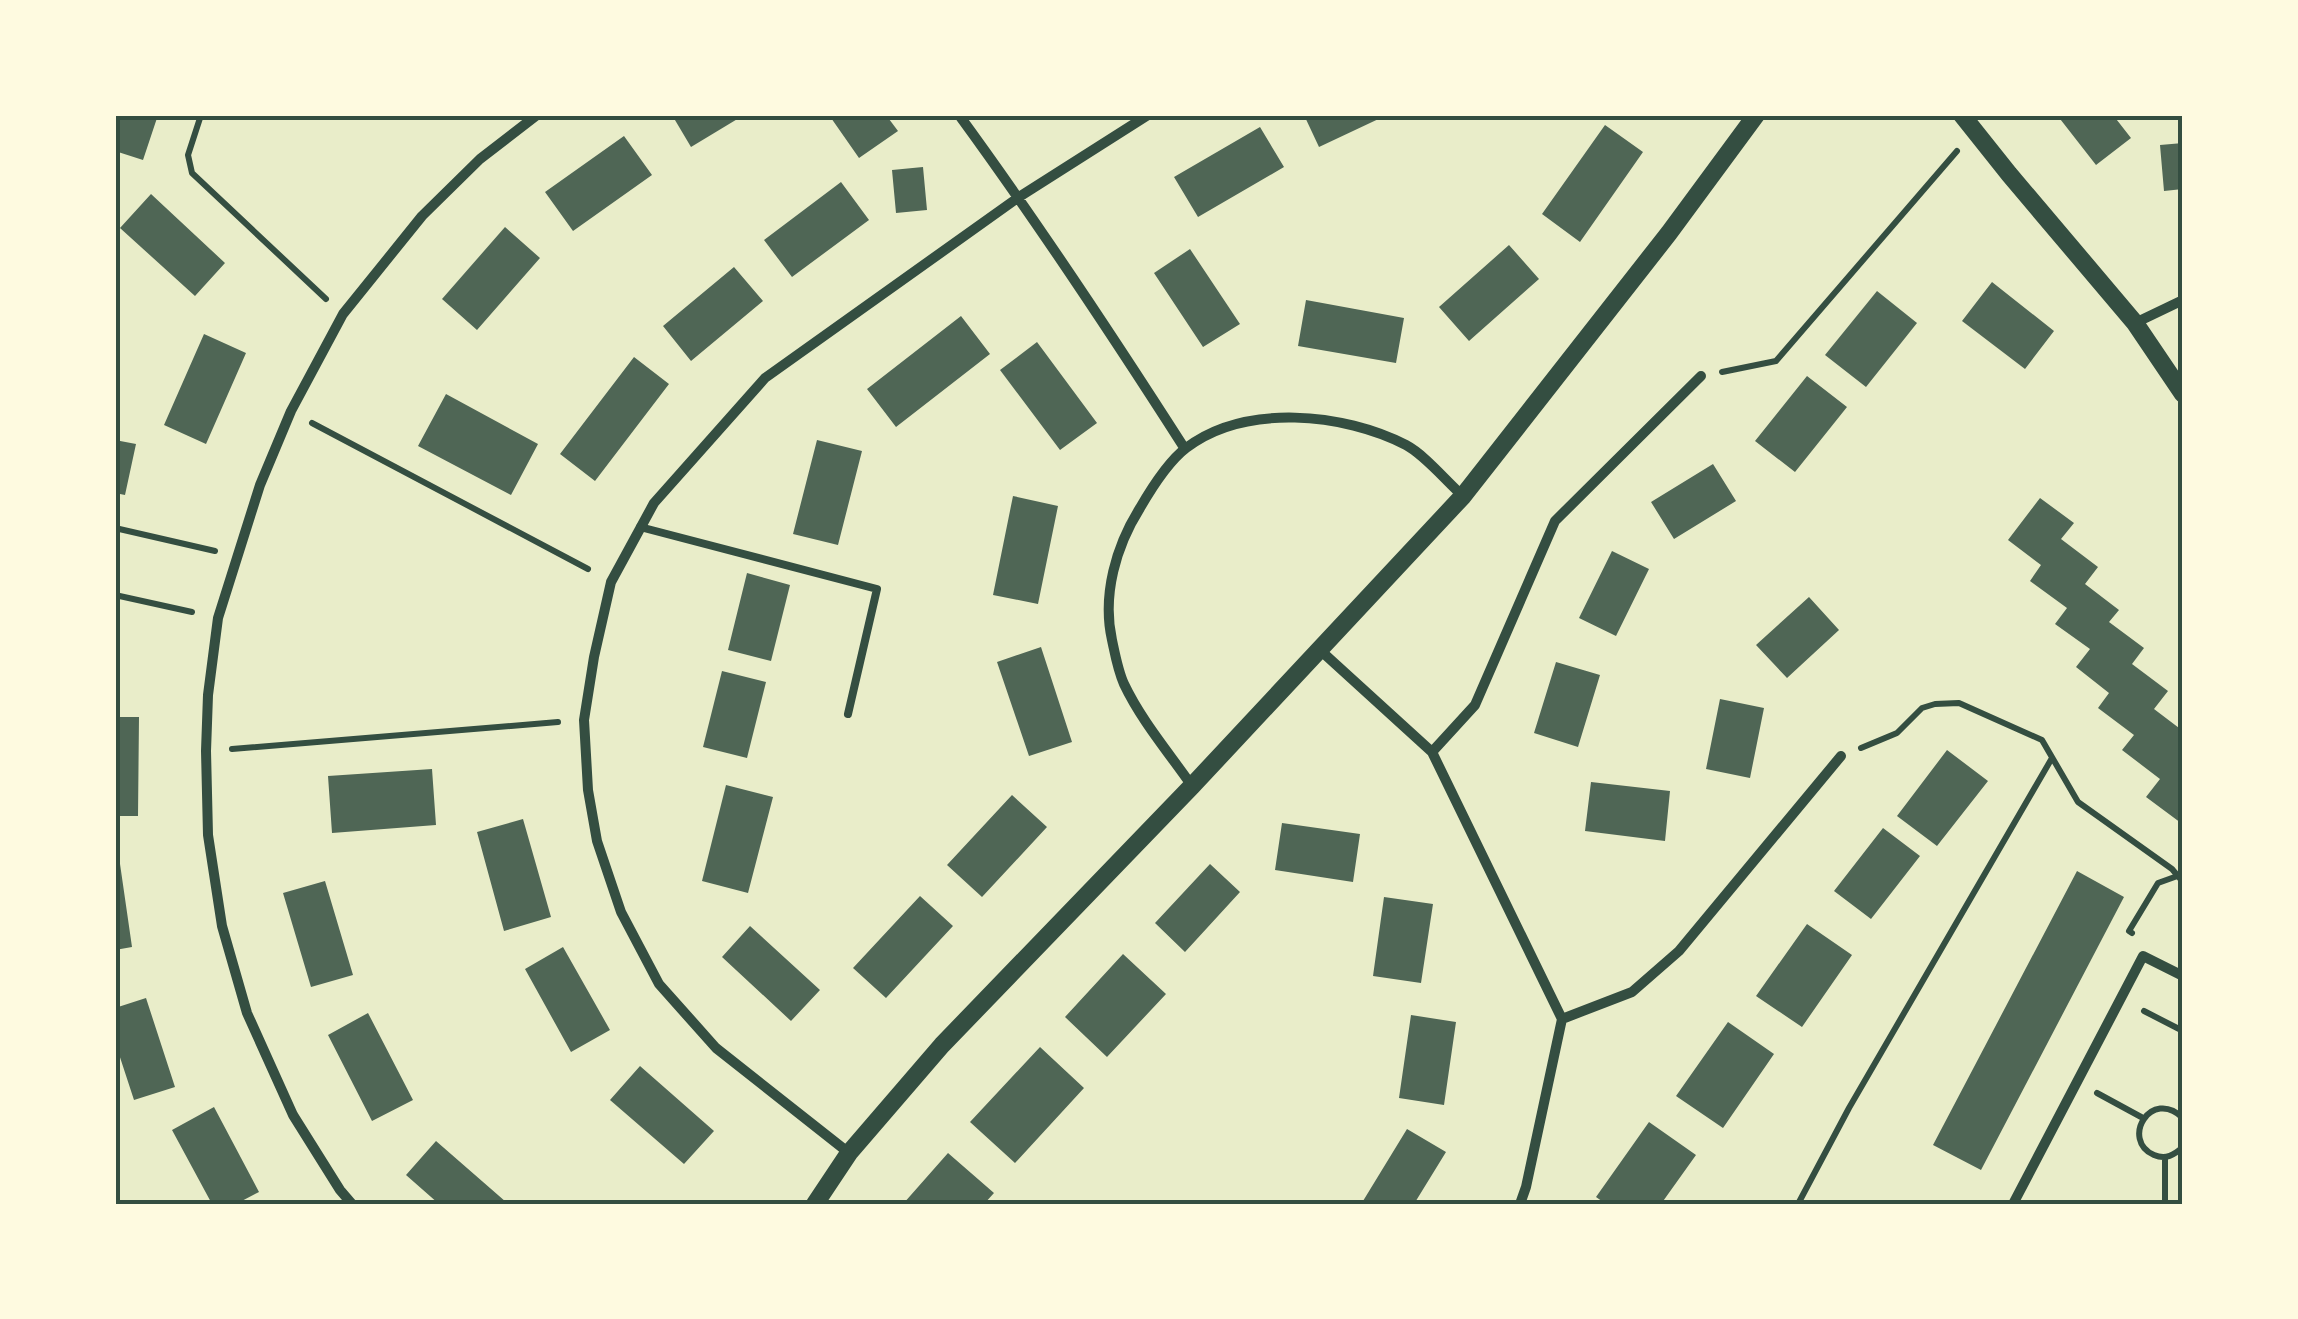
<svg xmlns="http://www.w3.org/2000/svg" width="2298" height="1319" font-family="Manrope,sans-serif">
  <rect width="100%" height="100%" fill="#e9edc9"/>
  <path fill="#4f6655" d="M115,115h43l-15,45 -28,-9z
    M672,115h72l-53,32z
    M829,115h57l12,16 -39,27z
    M1304,115h83l-68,32z
    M2057,115h56l18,23 -35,27z
    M1605,125l38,27 -63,90 -38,-28z
    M1260,127l24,40 -86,50 -24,-40z
    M624,136l28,39 -79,56 -28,-39z
    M2183,143v46l-19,2 -4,-46z
    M923,167l4,43 -31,3 -4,-43z
    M841,182l28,38 -77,57 -28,-37z
    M151,194l74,69 -30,33 -75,-68z
    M505,227l35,31 -63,72 -35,-31z
    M1509,245l30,34 -70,62 -30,-34z
    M1190,249l50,75 -37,23 -49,-74z
    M734,267l29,34 -72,60 -28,-35z
    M1992,282l62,49 -29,38 -63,-48z
    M1877,291l40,32 -51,64 -41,-32z
    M1306,300l98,18 -8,45 -98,-17z
    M961,316l29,38 -94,73 -29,-38z
    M204,334l42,19 -40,91 -42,-19z
    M1037,342l60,81 -37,27 -60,-80z
    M634,357l35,27 -74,97 -35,-27z
    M1807,376l40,31 -52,65 -40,-31z
    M446,394l92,50 -27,51 -93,-49z
    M115,440l21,4 -11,51 -10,-2z
    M817,440l45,11 -24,94 -45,-11z
    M1713,464l23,37 -62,38 -23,-37z
    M1013,496l45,10 -20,98 -45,-9z
    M2040,498l34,25 -13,16 37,28 -13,17 34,26 -10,12 35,26 -12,16 36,27 -14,18 29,22v18l-4,5 4,3v63l-2,3 -35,-26 14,-18 -38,-29 12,-15 -36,-27 11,-15 -33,-26 14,-18 -35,-25 12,-16 -37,-27 11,-16 -33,-25z
    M1612,551l37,18 -33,67 -37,-18z
    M747,573l43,12 -19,76 -43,-11z
    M1809,597l30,33 -52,48 -31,-33z
    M1041,647l31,95 -43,14 -32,-94z
    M1556,662l44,13 -22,72 -44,-14z
    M722,671l44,11 -19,76 -44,-11z
    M1720,699l44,9 -14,70 -44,-9z
    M115,717h24l-1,99h-23z
    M1947,750l41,31 -51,65 -40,-30z
    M432,769l4,56 -104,8 -4,-57z
    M1591,782l79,9 -5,50 -80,-10z
    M726,785l47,12 -25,96 -46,-12z
    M1012,795l35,32 -65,70 -35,-32z
    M523,819l28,98 -47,14 -27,-99z
    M1282,823l78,11 -7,48 -78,-12z
    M1883,828l37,28 -49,63 -37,-28z
    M119,857l13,90 -17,3v-92z
    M1210,864l30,28 -55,60 -30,-29z
    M2077,871l47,26 -143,273 -48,-25z
    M325,881l28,94 -42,12 -28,-94z
    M920,896l33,30 -67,72 -33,-30z
    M1384,897l49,7 -12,79 -48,-7z
    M1807,924l45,31 -50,72 -46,-31z
    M750,926l70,64 -29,31 -69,-64z
    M563,947l47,83 -39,22 -46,-83z
    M1123,954l43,40 -59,63 -42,-40z
    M146,998l29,89 -41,13 -19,-58v-34z
    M368,1013l45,87 -41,21 -44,-86z
    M1411,1015l45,7 -12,83 -45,-7z
    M1728,1022l46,32 -51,74 -47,-32z
    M1040,1047l44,41 -69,75 -45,-41z
    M640,1066l74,65 -30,33 -74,-64z
    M214,1107l45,85 -23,12h-24l-40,-74z
    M1649,1122l47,33 -35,49h-55l-10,-7z
    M1407,1129l39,23 -32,52h-46l-5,-3z
    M436,1141l70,61 -2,2h-65l-33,-29z
    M948,1153l46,40 -10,11h-81z"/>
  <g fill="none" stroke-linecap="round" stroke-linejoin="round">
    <path stroke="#344e41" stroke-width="6" d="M201,115l-13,40 4,18 134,126
      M1722,372l54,-11 181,-210
      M312,423l276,146
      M115,528l100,23
      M115,595l77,17
      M1861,748l36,-15 25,-25 13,-4 24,-1 83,37 36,62 94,67 11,13
      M232,749l326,-27
      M2132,933l-3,-2 29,-48 25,-9
      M2144,1011l39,20
      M2097,1093l46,25
      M2183,1118c-32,-31 -63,22 -29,37 12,5 20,0 29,-8
      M1798,1204l51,-96 203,-350
      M2165,1204v-47"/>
    <path stroke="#344e41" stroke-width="8" d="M640,527l237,62 -29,125"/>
    <path stroke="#344e41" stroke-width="10" d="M959,115c79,108 153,220 226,334
      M2135,323l48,-23
      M1320,650l112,102 130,267 -36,168 -6,17
      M1432,752l43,-47 80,-184 146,-145
      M1192,786c-23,-33 -51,-66 -68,-102 -6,-13 -9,-30 -12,-44 -10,-45 4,-94 28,-132 11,-19 29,-47 46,-60 59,-45 158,-35 220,-3 19,10 40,36 57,51
      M1562,1019l70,-27 47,-41 162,-195
      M849,1153l-133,-105 -57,-64 -38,-72 -24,-71 -9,-51 -4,-70 10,-63 17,-75 43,-79 111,-125 254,-181 129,-82
      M352,1204l-12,-14 -47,-75 -46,-102 -25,-87 -14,-91 -2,-84 2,-56 10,-77 42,-133 31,-74 52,-97 79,-98 58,-57 57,-44
      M2013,1204l130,-248 40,20"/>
    <path stroke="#344e41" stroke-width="18" d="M1962,115l47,59 126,149 48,71
      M815,1204l34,-51 93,-108 250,-259 271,-290 206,-263 87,-118"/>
  </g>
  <rect width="2298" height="1319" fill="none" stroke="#fefae0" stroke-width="235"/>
  <rect x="118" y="118" width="2062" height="1084" fill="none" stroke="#344e41" stroke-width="4"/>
</svg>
